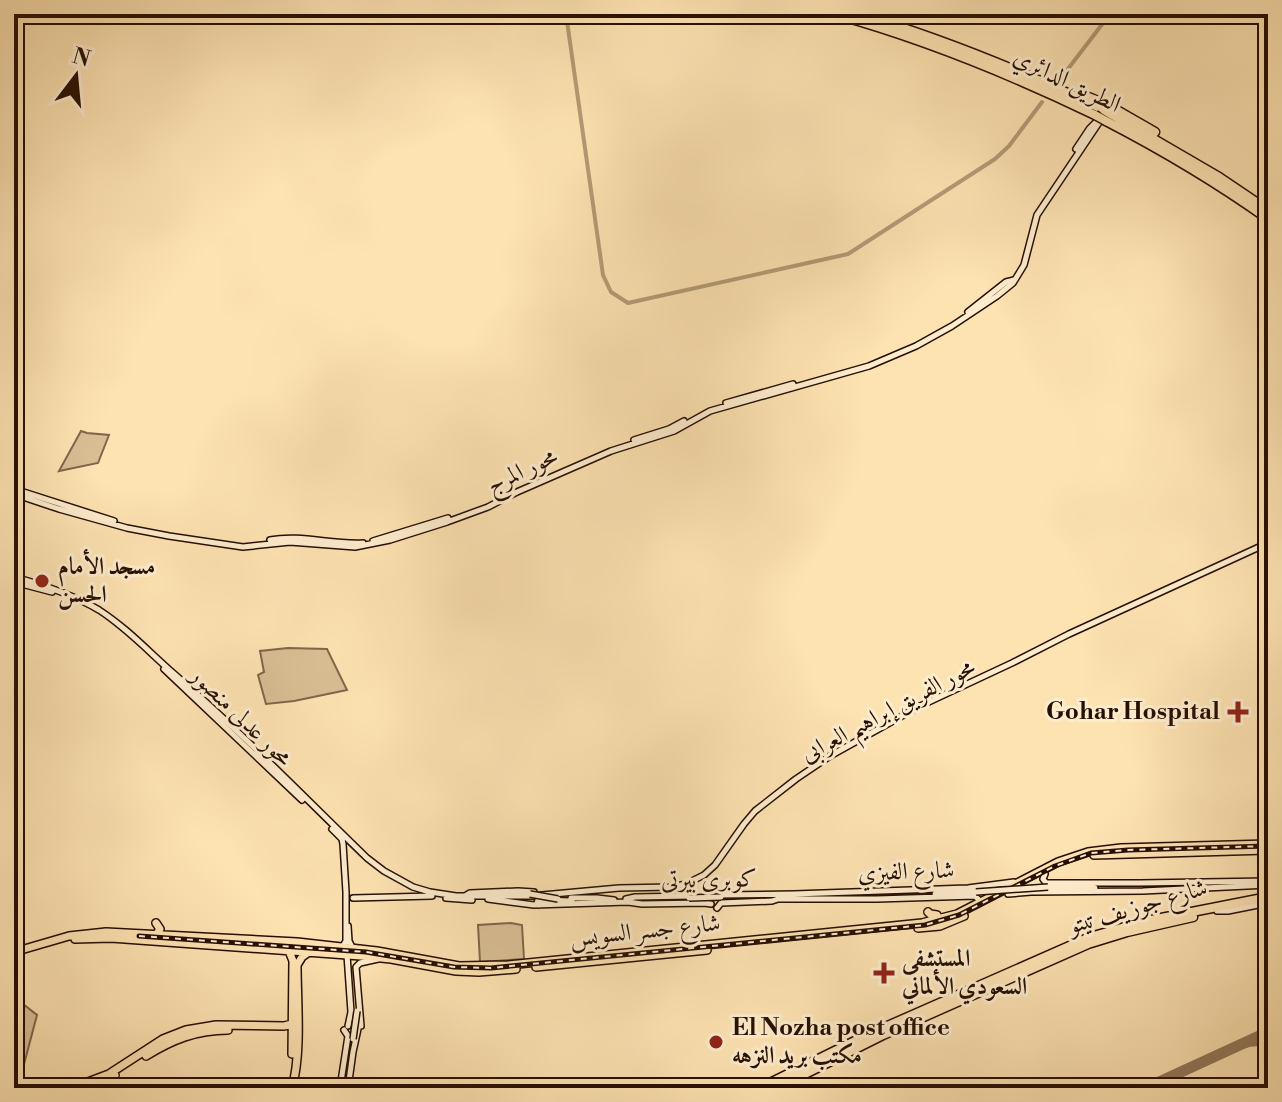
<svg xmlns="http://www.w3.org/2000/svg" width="1282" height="1102" font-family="'Libre Bodoni',Amiri,serif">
  <rect width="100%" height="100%" fill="#fde2b2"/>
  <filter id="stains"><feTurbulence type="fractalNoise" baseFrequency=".0025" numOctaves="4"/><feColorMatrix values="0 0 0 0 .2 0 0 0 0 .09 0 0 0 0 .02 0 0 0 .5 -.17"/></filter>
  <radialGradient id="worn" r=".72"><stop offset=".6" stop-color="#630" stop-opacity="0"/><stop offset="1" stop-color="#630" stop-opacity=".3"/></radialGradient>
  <path fill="#d9be94" stroke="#80664a" stroke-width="2" d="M81,431l6,2 22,2 -11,28 -39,8z
    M288,648l39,1 20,41 -53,11 -28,3 -8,-29 6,-3 -4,-21z
    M511,923l11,2 2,34 -44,3 -2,-37z
    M14,997l23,18 -15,57 -8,6z"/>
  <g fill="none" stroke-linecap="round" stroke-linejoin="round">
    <path stroke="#b49a75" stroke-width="4" d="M566,14l37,261 8,17 17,11 220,-49 147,-95 14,-13 33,-44
      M1058,82l52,-68"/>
    <path stroke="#927859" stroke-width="4" d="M1224,1052l25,-7 19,-2
      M1261,1088l7,-3"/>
    <path stroke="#927859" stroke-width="11" d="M1146,1088l122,-56"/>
    <g stroke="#270f00" stroke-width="8">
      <path id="secondary" d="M1076,149l14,-21 9,-9
        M968,312l38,-30 8,-2
        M726,403l67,-19
        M634,440l35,-11 15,-8
        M14,489l100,32
        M14,494l45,15 68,19 42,8 74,11 47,-5 65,5 35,-7 57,-18 41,-15 29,-15 94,-41 63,-20 36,-20 159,-45 47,-20 36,-20 45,-30 16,-13 11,-18 13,-50 71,-106
        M270,540c31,-6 62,5 93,3
        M373,541l75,-23
        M14,577c30,8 58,17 85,33 28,18 50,42 74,63 68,59 130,123 194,185l17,13 29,16 17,5 26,4h75l88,-8 52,-1 15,-3 18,-9 11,-10 29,-41 11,-13 41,-32 34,-23 88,-49 94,-44 57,-29 199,-91
        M14,582l38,10
        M164,669l138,131
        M332,829l10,10 1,5 3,48v49l-3,5
        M1045,874l-2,5 3,4h94l128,-2
        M1048,887l47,1
        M935,894l41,-2
        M1008,894l23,-2 112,-1 125,-6
        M717,895l77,-1 174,-6 46,-6
        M465,896l5,-3 48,-2 16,1
        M353,898l79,-2
        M446,898l26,2
        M571,898h26l17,2
        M488,899l46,6 94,-3 14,2 63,-1 6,1
        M626,899l9,-2 56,-1
        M539,905l-2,-2 1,-3 34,1
        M717,908l4,-5 51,-2 6,-2h99l98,-3 6,6
        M1217,911h11l40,-8
        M348,926l1,15 3,6
        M347,955l4,57 -3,14
        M361,1026l-5,-59 4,-4 18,-4
        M340,1088l8,-52 -4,-6
        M348,1088l5,-36 5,-23"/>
    </g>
    <g stroke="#270f00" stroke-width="10">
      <path id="primary" d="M1094,855l174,-5
        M928,912l2,2 7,1 2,5
        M156,923l4,6 -4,6
        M918,928l22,-2 24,-10
        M75,939l36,-1 250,18 30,3 65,12 23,1 37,-3
        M289,951l4,10 -1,93
        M14,952l55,-16 37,-4 191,10 80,9 82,15 49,-1 414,-42 35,-9 101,-52 30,-10 33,-4 147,-4
        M536,967l171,-17
        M146,1056c26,-16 50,-26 82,-26
        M72,1088l37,-14 54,-35 23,-9 30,-5 68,1 8,-2
        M93,1088l11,-5 11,-8
        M292,1088c10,-36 5,-86 5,-123l5,-8 7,-5"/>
    </g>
    <g stroke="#270f00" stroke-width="11">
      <path id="highway" d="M834,14c90,25 176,60 261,101
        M859,14c85,25 165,58 245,96
        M1086,96l22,9 47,27
        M1109,113l110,64 49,33
        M1106,121c56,29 110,61 162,98
        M760,1088l107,-53 223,-98 56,-16 122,-24
        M777,1088l106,-53 205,-91 39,-12 66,-15"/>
    </g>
    <use href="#secondary" stroke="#feeccd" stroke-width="5"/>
    <use href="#primary" stroke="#fde2b2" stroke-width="7"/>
    <use href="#highway" stroke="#fde2b2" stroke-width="8"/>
    <g stroke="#270f00" stroke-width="5">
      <path id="rail" d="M14,28l8,-14
        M139,936l227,16 88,15 37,1 434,-43 34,-10 96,-49 36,-13 37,-3 140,-4"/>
    </g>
    <use href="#rail" stroke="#feeccd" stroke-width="2" stroke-dasharray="6" stroke-linecap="butt"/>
    <g stroke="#270f00" stroke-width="8" stroke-linecap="butt">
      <path id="secondary-bridge" d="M976,892l72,-5
        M530,894l28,5
        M689,898l32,-1
        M353,1039l4,-28"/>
    </g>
    <g stroke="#270f00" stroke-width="11" stroke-linecap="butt">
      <path id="highway-bridge" d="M1104,110l5,3
        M1095,115l11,6"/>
    </g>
    <use href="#secondary-bridge" stroke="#feeccd" stroke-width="5"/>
    <use href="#highway-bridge" stroke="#fde2b2" stroke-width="8"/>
  </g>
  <g fill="#8f2418" stroke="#feeccd" stroke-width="3">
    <circle cx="42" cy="581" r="8"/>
    <path d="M1234 700h8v8h8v8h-8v8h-8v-8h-8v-8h8z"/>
    <path d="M880 961h8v8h8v8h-8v8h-8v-8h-8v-8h8z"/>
    <circle cx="716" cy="1042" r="8"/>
  </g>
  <g text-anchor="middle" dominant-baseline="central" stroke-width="6" stroke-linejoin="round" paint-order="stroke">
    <g font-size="24" fill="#270f00" stroke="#feeccd">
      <text transform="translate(1067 81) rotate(26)">الطريق الدائري</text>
      <text transform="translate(522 471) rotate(-25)">محور المرج</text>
      <text transform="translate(888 711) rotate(-28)">محور الفريق إبراهيم العرابى</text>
      <text transform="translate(241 717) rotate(44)">محور عدلى منصور</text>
      <text transform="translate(906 872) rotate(-2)">شارع الفيزي</text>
      <text transform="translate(709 880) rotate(-1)">كوبرى بيرتى</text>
      <text transform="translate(1138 907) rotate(-16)">شارع جوزيف تيتو</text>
      <text transform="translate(645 931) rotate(-6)">شارع جسر السويس</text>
    </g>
    <g font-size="24" font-weight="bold" fill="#270f00" stroke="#feeccd" text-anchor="start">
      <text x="58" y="567">مسجد الأمام<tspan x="58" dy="28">الحسن</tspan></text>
      <text x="1220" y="712" text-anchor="end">Gohar Hospital</text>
      <text x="902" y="959">المستشفى<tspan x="902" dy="28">السعودي الألماني</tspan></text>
      <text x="732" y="1028">El Nozha post office<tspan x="732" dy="28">مكتب بريد النزهه</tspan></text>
    </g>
  </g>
  <rect width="1282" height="1102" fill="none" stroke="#fde2b2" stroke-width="48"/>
  <rect x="16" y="16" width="1250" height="1070" fill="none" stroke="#270f00" stroke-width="4"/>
  <rect x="24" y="24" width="1234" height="1054" fill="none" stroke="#270f00" stroke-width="2"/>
  <g transform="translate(76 76) rotate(16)" stroke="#feeccd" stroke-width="6" paint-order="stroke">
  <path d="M0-6L14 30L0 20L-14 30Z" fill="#270f00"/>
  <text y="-12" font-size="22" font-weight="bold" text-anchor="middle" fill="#270f00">N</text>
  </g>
  <rect width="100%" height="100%" filter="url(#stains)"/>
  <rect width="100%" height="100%" fill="url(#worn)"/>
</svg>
